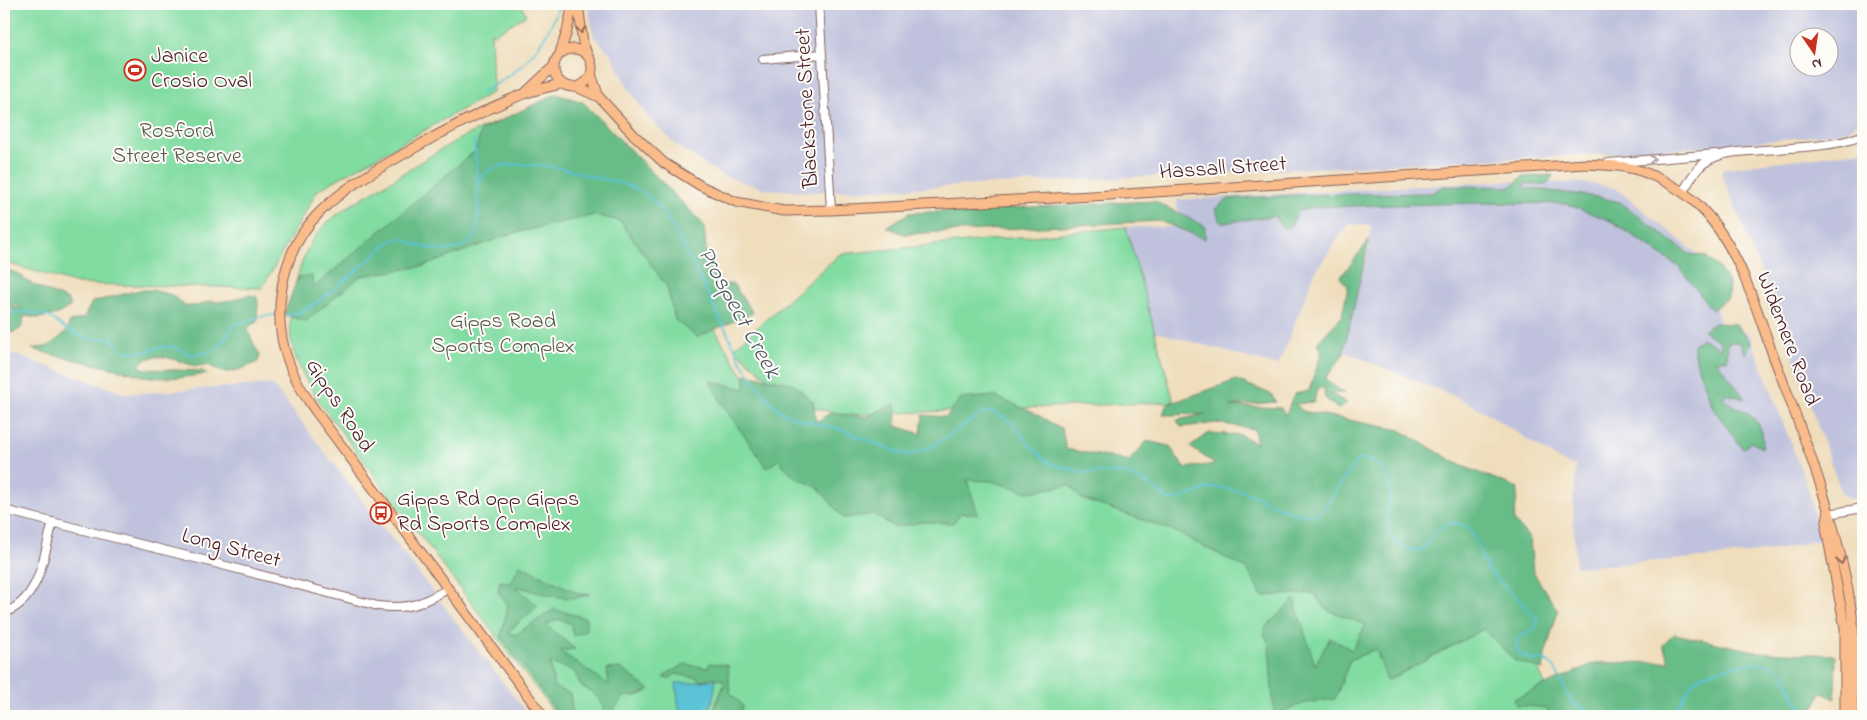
<svg xmlns="http://www.w3.org/2000/svg" width="1867" height="720" font-family="'Indie Flower',sans-serif">
  <rect width="100%" height="100%" fill="#fdfcf7"/>
  <filter id="ink" filterUnits="userSpaceOnUse"><feTurbulence type="fractalNoise" baseFrequency=".02" numOctaves="2"/><feDisplacementMap in="SourceGraphic" scale="10" xChannelSelector="R" yChannelSelector="G"/><feConvolveMatrix kernelMatrix="1 2 1 2 8 2 1 2 1" color-interpolation-filters="sRGB"/></filter>
  <filter id="wash" filterUnits="userSpaceOnUse"><feTurbulence type="fractalNoise" baseFrequency=".0096" numOctaves="4" result="noise"/><feDisplacementMap in="SourceGraphic" scale="20" xChannelSelector="R" yChannelSelector="G"/><feGaussianBlur stdDeviation="1.12" result="paint"/><feColorMatrix in="noise" values="0 0 0 0 0 0 0 0 0 0 0 0 0 0 0 0 0 1.4 0 .05"/><feComposite in="paint" operator="in"/></filter>
  <g filter="url(#wash)">
    <rect width="100%" height="100%" fill="#efddbb"/>
    <path fill="#c0c2dd" fill-rule="evenodd" d="M588,4h1275v112l-3,5 -12,9 -17,4 -101,11 -108,8 -749,37 -68,2 -39,-3 -43,-13 -46,-30 -30,-30 -18,-27 -17,-34 -18,-18zM1800,38h30v30h-30z
      M1863,151v346l-13,2 -8,-5 -69,-193 -52,-129 4,-4z
      M1502,181l80,2 24,3 11,3 100,81 -2,35 8,27 26,1 60,158 11,49 -39,9 -54,7 -151,11 -3,-55 3,-46 -14,-4 -80,-52 -28,-14 -112,-45 27,-104 2,-22 -23,-1 -33,48 -37,94 -118,-33 -44,-7 10,-99h52l-1,-27z
      M4,351l121,43 147,-10 257,332h-525z"/>
    <path fill="#81dca2" stroke="#667e66" d="M4,4h517l5,11 -32,19 -3,-2 2,60 -175,98 -56,98 -185,-4 -73,-22z
      M555,98l91,106 76,138 30,48 113,60 111,-25 547,210 26,58 21,23h-1013l-235,-310c-12,-19 -25,-39 -30,-61 -7,-30 7,-93 28,-115 17,-19 44,-33 66,-46 26,-16 53,-35 81,-49 29,-13 59,-25 88,-37z
      M1126,227l48,175 -327,13 -51,-11 -62,-56 106,-94z"/>
    <path fill="#68bc88" stroke="#596e5a" d="M556,94l27,8 121,123 3,35 15,24h11l20,29 -56,24 -22,-17 -8,-33 -47,-66 -26,-6 -84,19 -86,32 -63,10 -55,45 -22,-6 14,-38 14,-1 1,12 163,-138 5,-20z
      M1553,175l-5,9h-25l3,4 72,9 22,5 69,52 16,2 13,11 11,16 -1,15 -16,12 -33,-43 -68,-46 -44,-17 -88,-1 -166,4 -14,4 -9,16h-8l-8,-11 -53,7 -6,-14 13,-10 69,-4 135,-2 11,-7 68,1 11,-10z
      M1154,201l51,25v13l-45,-18 -256,13 -18,-7 23,-14z
      M1369,240l-26,115 -18,24 19,14h-14l17,10 -9,6 -13,-11 -1,-10h-7l-3,14 -19,2 8,7 97,19 60,35 58,23 -4,32 16,19 3,33 25,39 -13,44 -2,15 -29,-10 -30,-31 -97,52 -11,-32 -26,11 -15,39 -30,4 -31,12 -5,-69 -6,-16 31,-31 21,66 15,-27 22,12 14,-25 -41,-16 -11,-16 -52,3 -15,-27 -75,-39 -90,-31 -13,-14 -41,7 -37,-11 -24,-1 11,34 -17,-1 -8,10 -30,-1 -29,5 -20,-13 -31,4 -24,-30 -24,-11 -17,-17 -11,8 -43,-61 -14,-26 35,8v-15l47,9 21,18 3,21 14,-9 37,4 28,-14 1,23 25,8 2,-19 23,2 14,-18 34,-3 40,17 28,16 4,20 63,12 18,-20 22,5 16,22 30,-4 -25,-17 19,-14 32,2 16,9 -3,-15 -38,-6 -35,4 -4,-7 30,-6 -44,1 3,-10 70,-25 35,14 5,8 -46,4 51,2 5,7 8,-21 15,-3 13,-40 -5,-8 25,-27 6,-30 -8,-8z
      M4,269l15,5 6,6 17,9 26,11 3,6 -13,8 -19,4 -14,-2 -2,4v5l-3,4 -6,3 -10,2v-24l16,-3 -2,-2 -14,3z
      M140,290h12l20,5 13,11h12l13,-5 7,1 15,-2 16,-5 8,1 2,5 -1,21 -8,4 -1,4c2,6 8,20 12,25l-2,7c-10,4 -22,10 -33,10 -7,0 -12,-6 -18,-7 -5,0 -10,2 -15,0 -19,-5 -33,-14 -51,-3l-1,5 7,2 55,2 5,3c-25,4 -54,7 -78,-2l-80,-18 -17,-5c5,-2 12,-1 16,-3 8,-5 22,-15 21,-24l15,-4 8,-16z
      M1714,323l21,1 16,18 -5,13 -7,-13h-11l-1,18h-11l29,39 -19,-5 -3,6c21,11 44,19 39,48l-11,-6 -8,7 -30,-41 -15,-40 -5,-24 9,-6 19,11 -1,-8 -17,-10z
      M520,565l60,29h10c-24,10 -51,-2 -75,-8l23,20 -30,26 7,3 39,-26 32,9v13l-13,5 -2,-12 -13,-5 -12,6 29,24 -15,2 49,34 -2,-16 13,-1 29,21 -1,2 -11,5h-12l-14,17 -6,-1 -5,-12 -8,-8 -11,-6 -7,-15 -24,-8 4,24 16,7 3,22h-13l-59,-79 7,-32 -10,-13 2,-11 12,2 1,-5z
      M1674,634l85,18 77,3 -1,44 -14,-7 -11,24h-259l-5,-8 -30,-3 -2,-6 81,-36 74,-1 -6,-17z
      M710,663l18,2 2,27 13,14 -5,10h-27l14,-34 -12,-5 -13,4 -2,-3 -22,-4 -7,5 -6,-1c6,-8 13,-7 21,-14l24,4z"/>
    <path fill="#5ac3d6" stroke="#527180" d="M716,679l-3,20 -7,17h-26l-4,-33h14z"/>
    <g fill="none" stroke-linecap="round" stroke-linejoin="round">
      <path stroke="#5ac3d6" stroke-width="2" d="M481,93c30,-18 45,-26 64,-57 6,-11 12,-20 14,-32
        M474,140l4,45
        M4,313l25,-1 19,4 22,16 20,7 20,-1 15,13 20,1 11,-4 17,-2 16,8 6,1 18,-4 9,-8 12,-18 29,-9 15,-1
        M282,315c25,6 87,-57 107,-73 3,-1 7,-4 11,-3 4,0 10,3 14,5 16,5 36,10 51,1 28,-15 -2,-58 25,-75 15,-9 57,-5 75,-1 9,2 19,6 29,8 17,4 34,7 50,16 15,10 24,26 33,41l40,78 25,51 24,34 17,16 17,7 37,8 47,19 23,8 12,-3 17,-8 46,-31 11,-1 9,4 12,9 15,19 20,19 35,10h42l23,11 19,16c16,1 27,-9 41,-12 11,-2 24,1 35,4 18,5 49,26 69,23 5,0 9,-4 12,-8l30,-44c5,-5 9,-5 14,-3 10,4 18,14 20,23 5,21 -10,43 9,60 7,7 16,8 25,6 7,-7 10,-16 17,-21 5,-4 12,-6 19,-4 23,6 17,33 30,47 16,17 34,31 49,49l-2,7 -19,12 -1,4 4,11 11,6 10,-1 8,4 5,4 17,35 21,11 7,2 75,-4c9,-9 12,-23 22,-32 12,-10 69,-22 82,-11 9,6 10,18 15,27 4,8 10,15 16,21"/>
    </g>
  </g>
  <g filter="url(#ink)">
    <g fill="none" stroke-linecap="round" stroke-linejoin="round">
      <g stroke="#84625d" stroke-width="10">
        <path id="minor" d="M819,4l12,206
          M763,59l59,-5
          M1608,163l108,-9
          M1683,192c7,-12 13,-25 26,-32 12,-7 27,-8 41,-9 30,-3 88,-3 113,-16
          M4,510l207,52 167,44c32,4 42,-2 70,-17
          M1828,514l35,-6
          M4,613c37,-14 39,-57 49,-91"/>
      </g>
      <g stroke="#84625d" stroke-width="11">
        <path id="major" d="M578,4l5,39 4,11
          M554 68a19 19 0 1 1 38 0a19 19 0 1 1-38 0Z
          M560,53l7,-22 6,-27
          M591,74l8,23
          M576,87l23,10 35,38 30,28 37,23 35,16 48,9 47,-1 279,-15 476,-31c13,1 26,1 38,3 23,3 57,21 73,37 41,39 57,99 76,151 33,87 68,174 80,267 3,31 -3,63 1,94
          M525,93l28,-26
          M1828,515l-2,13 19,100v88
          M543,716l-229,-307c-9,-13 -18,-28 -24,-43 -21,-52 -9,-116 31,-155 25,-25 57,-42 88,-60 36,-21 73,-40 112,-56 13,-5 27,-8 40,-11"/>
      </g>
      <use href="#minor" stroke="#fff" stroke-width="8"/>
      <use href="#major" stroke="#fabc8b" stroke-width="9"/>
    </g>
    <defs><path id="oneway-chevron" d="M-2-3.5L2.5 0L-2 3.5" fill="none" stroke-width="1.6" stroke-linecap="round" stroke-linejoin="round" transform="scale(1.25)"/></defs>
    <g stroke="#996656">
      <use href="#oneway-chevron" transform="translate(581 30) rotate(85)"/>
      <use href="#oneway-chevron" transform="translate(1841 561) rotate(79)"/>
    </g>
    <use stroke="#ae9aa0" href="#oneway-chevron" transform="translate(1652 159) rotate(-4)"/>
  </g>
  <defs>
    <g id="stadium-ring" transform="scale(1.125)"><circle r="9.5" fill="#fdfcf7" stroke="#c8321e" stroke-width="1.5"/><path d="M0-5a6.5 5 0 1 0 0 10a6.5 5 0 1 0 0-10ZM-3.5-1.8h7v3.6h-7Z" fill="#c8321e"/></g>
    <g id="bus-ring" transform="scale(1.125)"><circle r="9.5" fill="#fdfcf7" stroke="#c8321e" stroke-width="1.5"/><path d="M-5-6H5V4H4V6H2V4H-2V6H-4V4H-5ZM-3.5-4V0h7V-4ZM-3.5 1.2v1.5H-2V1.2ZM2 1.2v1.5H3.5V1.2Z" fill="#c8321e"/></g>
  </defs>
  <g fill-rule="evenodd">
    <use href="#stadium-ring" x="135" y="70"/>
    <use href="#bus-ring" x="381" y="513"/>
  </g>
  <g text-anchor="middle" dominant-baseline="central" stroke-width="4" stroke-linejoin="round" paint-order="stroke">
    <g font-size="22" fill="#4a1f2b" stroke="#fdfcf7" text-anchor="start">
      <text x="151" y="57">Janice<tspan x="151" dy="25">Crosio Oval</tspan></text>
      <text x="397" y="500">Gipps Rd opp Gipps<tspan x="397" dy="25">Rd Sports Complex</tspan></text>
    </g>
    <g font-size="22" fill="#4a1f2b" stroke="#fdfcf7">
      <text transform="translate(808 108) rotate(-93)">Blackstone Street</text>
      <text transform="translate(1223 169) rotate(-4)">Hassall Street</text>
      <text transform="translate(1787 339) rotate(69)">Widemere Road</text>
      <text transform="translate(339 406) rotate(57)">Gipps Road</text>
      <text transform="translate(231 549) rotate(15)">Long Street</text>
    </g>
    <g font-size="22" fill="#5a584f" stroke="#fdfcf7">
      <text x="177" y="132">Rosford<tspan x="177" dy="25">Street Reserve</tspan></text>
      <text x="503" y="322">Gipps Road<tspan x="503" dy="25">Sports Complex</tspan></text>
    </g>
    <g font-size="24" font-style="italic" fill="#505867" stroke="#fdfcf7">
      <text transform="translate(738 313) rotate(61)">Prospect Creek</text>
    </g>
  </g>
  <rect width="1867" height="720" fill="none" stroke="#fdfcf7" stroke-width="20"/>
  <g transform="translate(1814 52) rotate(167)"><circle r="24" fill="#fdfcf7" stroke="#b5a4a5"/>
  <path d="M0-4L9 19L0 12L-9 19Z" fill="#c8321e"/>
  <text y="-8" font-size="14" font-weight="bold" text-anchor="middle" fill="#4a1f2b">N</text>
  </g>
</svg>
